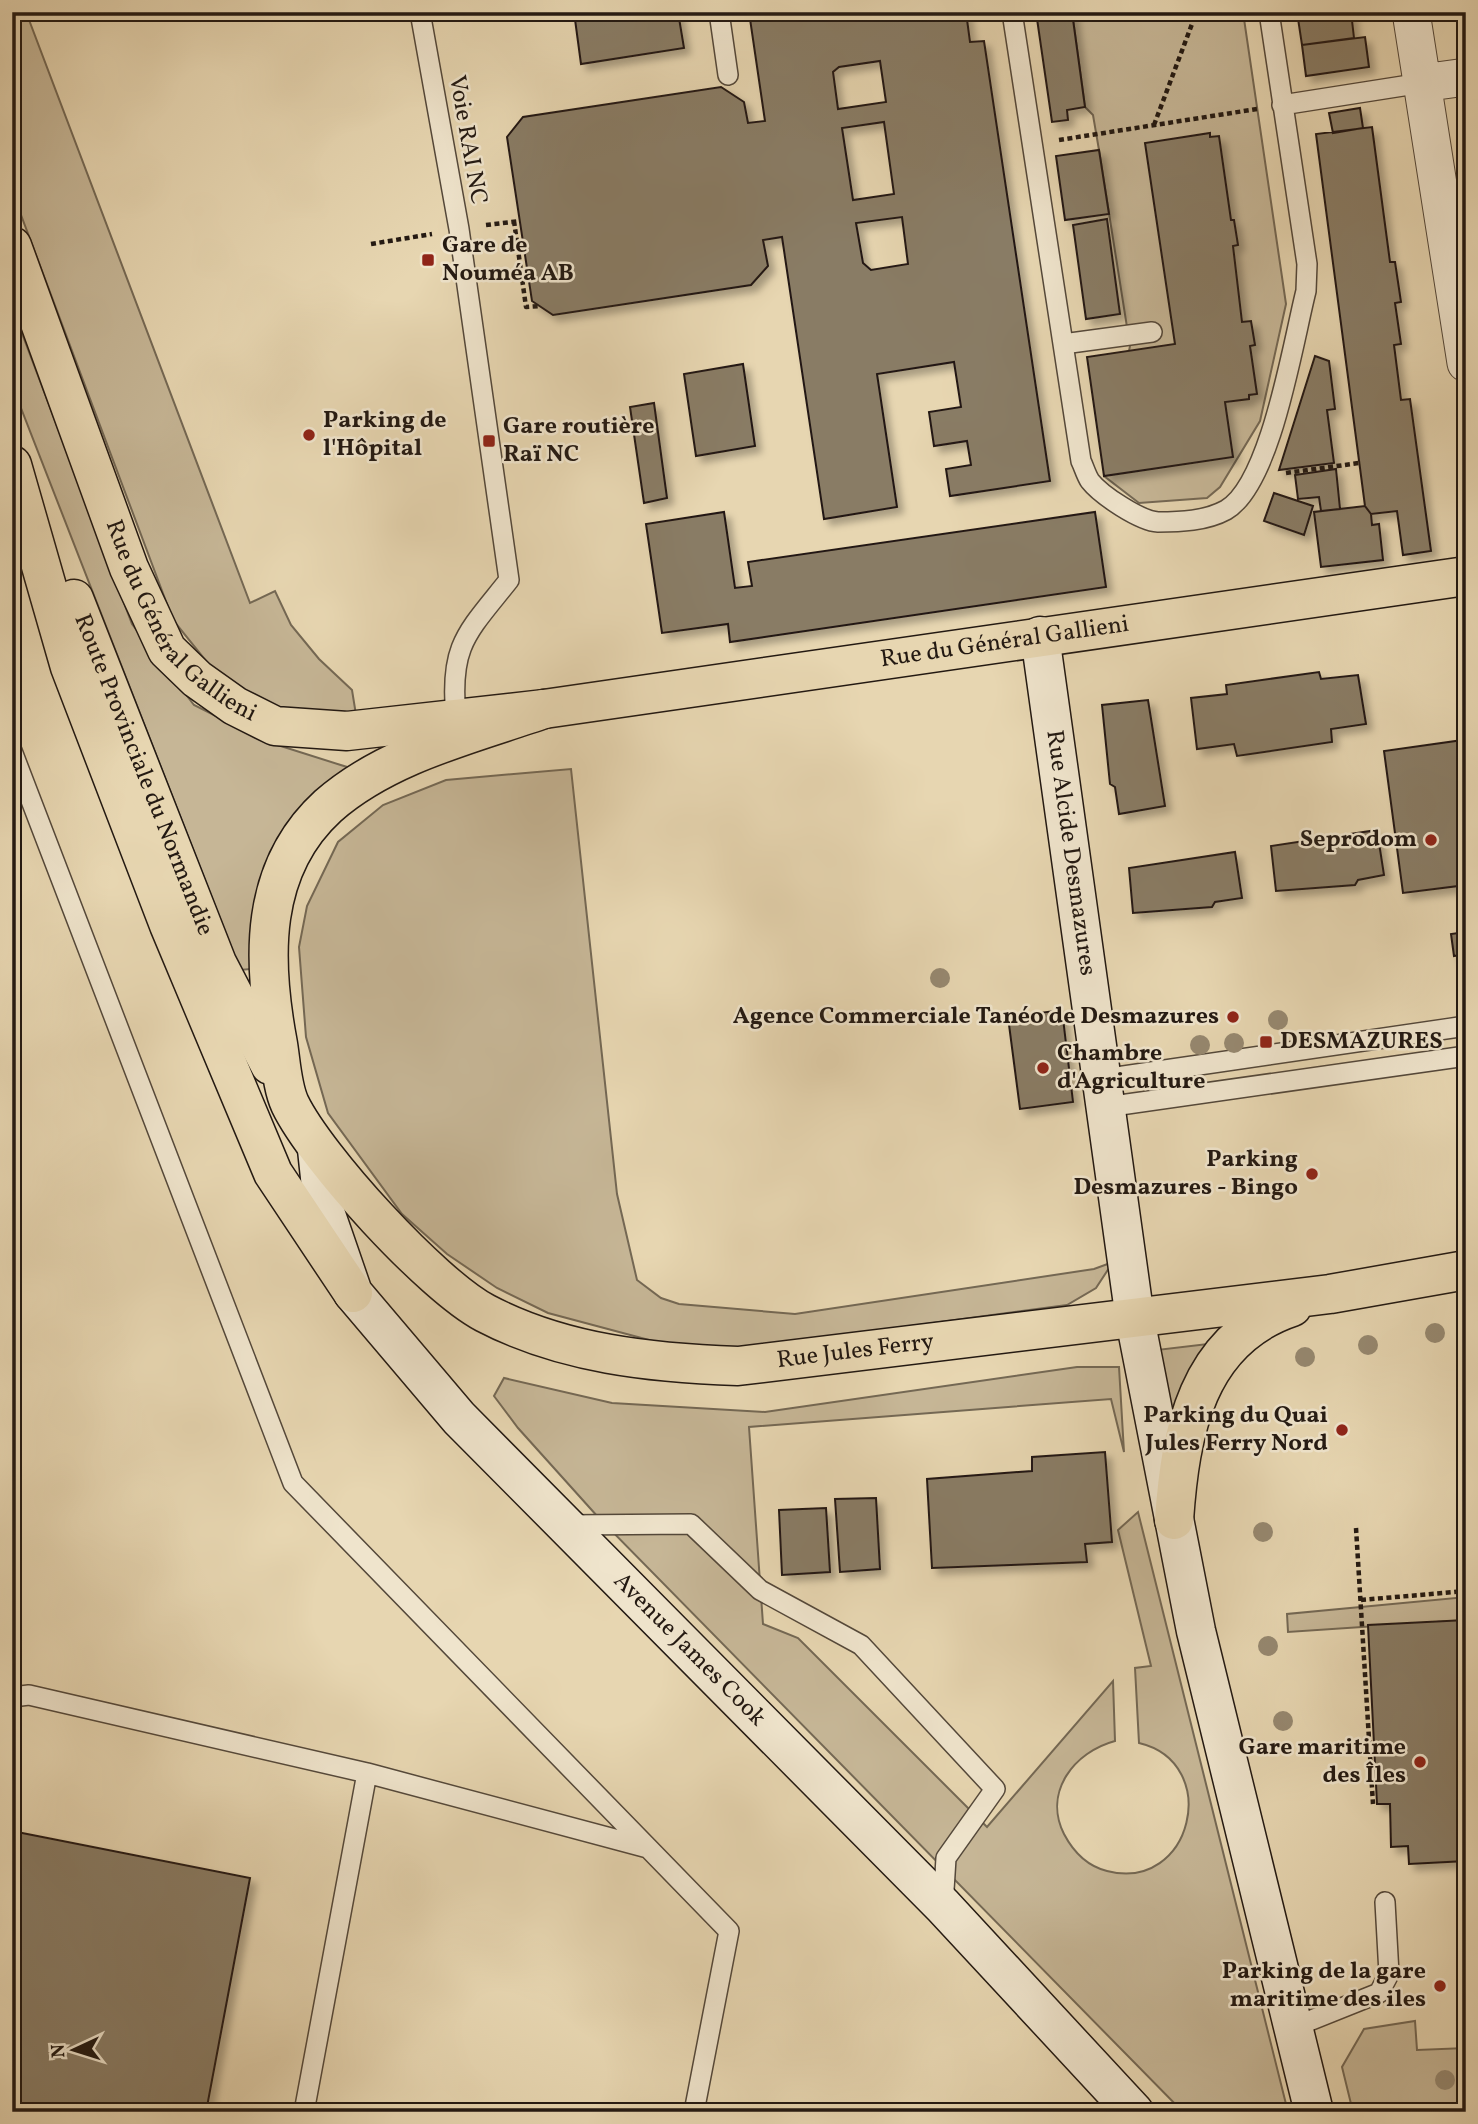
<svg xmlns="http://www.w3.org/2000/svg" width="1478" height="2124" font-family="Vollkorn,serif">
  <defs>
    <filter id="shadow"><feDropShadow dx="6" dy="6" stdDeviation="3.5" flood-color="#0004"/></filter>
  </defs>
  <rect width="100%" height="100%" fill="#e7d6b1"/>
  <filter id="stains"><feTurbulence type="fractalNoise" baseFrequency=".00286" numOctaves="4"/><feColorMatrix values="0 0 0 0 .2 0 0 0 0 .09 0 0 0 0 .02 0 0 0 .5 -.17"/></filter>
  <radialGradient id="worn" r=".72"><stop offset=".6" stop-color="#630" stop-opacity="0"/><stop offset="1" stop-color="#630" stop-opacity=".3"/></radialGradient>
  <path fill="#c6b696" stroke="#746854" stroke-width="2" d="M12,12h14l224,591 25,-12 16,34 28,34 33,31 6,37 -72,-11 -59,-29 -54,-67 -161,-429z
    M1072,12h171l43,292 -26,117 -40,66 -13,11 -68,5 -35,-27 26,-130 -31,-196 -6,-35 -8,-8z
    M12,307l120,317 62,81 71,36 82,26 7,7 -25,22 -69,172 -20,2 -228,-585z
    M571,769l46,425 20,86 24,18 18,6 116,10 299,-45 19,-7 -17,26 -29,17 -328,44 -75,-5 -116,-31 -51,-25 -50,-34 -45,-40 -74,-101 -22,-76 -7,-90 8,-41 31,-64 45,-37 63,-25z
    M1225,1342l-61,108 -16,-99z
    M1077,1367h42l5,85 -13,-53 -362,28 14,197 35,14 189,189 126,-146 2,60c-41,11 -72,51 -51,93 10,19 23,32 43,37 85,22 116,-108 32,-128l-4,-75 16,-2 -33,-136 20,-18 150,600h-105l-585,-595 -80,-89 -24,-32 10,-18 108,25 153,9z
    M1466,1597v23l-178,12 -1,-18z
    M1415,2021l2,29 49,-2v64h-113l-11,-45 22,-38z"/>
  <path fill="#897b65" stroke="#231912" stroke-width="2" fill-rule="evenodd" filter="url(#shadow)" d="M574,12h104l6,36 -103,16z
    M749,12h217l4,30 14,-1 66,440 -100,15 -4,-27 25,-4 -4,-24 -33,5 -5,-34 32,-5 -7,-45 -77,12 20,133 -73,12 -42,-282 -19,3 5,26 -17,19 -198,30 -21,-14 -25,-164 16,-20 198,-30 23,15 4,21 17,-2zM880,61l6,41 -48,7 -5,-37 6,-5zM884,122l10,72 -41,6 -11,-72zM902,217l6,47 -37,6 -8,-7 -7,-40z
    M1036,12h36l13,95 -18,3 1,10 -16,2z
    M1297,12h54l3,26 -52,7z
    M1458,12h8v26l-4,1z
    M1365,37l4,30 -63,9 -4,-31z
    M1360,108l3,20 -30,5 -4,-20z
    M1372,127l18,135h5l6,40 -6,1 6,41 -7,1 7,55 9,-1 21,152 -28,4 -6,-44 -26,3 -6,-8 -49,-372z
    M1210,133v4l9,-1 12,84h3l4,25 -5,1 9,76 9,-1 4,24 -5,1 7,48 -8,1v4l-24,3 8,55 -129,19 -17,-119 88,-13 -30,-201z
    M1099,150l10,64 -44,6 -9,-64z
    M1107,219l13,95 -34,5 -13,-94z
    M1315,356l14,5 6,48 -8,1 7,53 -55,7z
    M743,364l12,82 -59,10 -12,-82z
    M654,403l13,95 -23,5 -14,-96z
    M1336,469l4,40 -19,2 -2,-14 -21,2 -3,-24z
    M1274,493l39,13 -9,29 -40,-14z
    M1365,506l6,8 1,11 7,-1 4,36 -62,7 -7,-55z
    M724,512l11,76 17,-2 -4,-24 347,-50 11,75 -376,55 -2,-18 -66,9 -16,-109z
    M1319,672l2,7 37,-4 8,49 -35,5 1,13 -95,14 -3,-12 -37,5 -6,-51 36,-4 -1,-9z
    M1148,700l17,106 -46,8 -4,-27 -5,-3 -8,-79z
    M1463,740l3,145 -63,8 -19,-142z
    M1377,830l7,45 -26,5 -3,5 -79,6 -5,-45z
    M1235,852l7,46 -27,4 -3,5 -79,6 -4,-45z
    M1466,932v22l-12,2 -3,-22z
    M1062,1010l11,92 -53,7 -12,-92z
    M1105,1452l7,90 -27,2 2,18 -155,6 -5,-89 105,-8v-14z
    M876,1498l4,71 -40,3 -5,-73z
    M826,1508l4,64 -48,3 -3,-65z
    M1466,1620v241l-57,3 -1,-18 -17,1 -1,-43h-13l-9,-179z
    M12,1831l238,47 -44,234h-194z"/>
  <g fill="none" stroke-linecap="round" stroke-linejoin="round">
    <g stroke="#54483a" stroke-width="22">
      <path id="lane" d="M420,12l39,217 50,351c-42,53 -60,65 -53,137
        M719,12l9,63
        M1012,12l69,449c3,6 5,14 9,20 11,14 50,40 68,41 22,0 48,-1 68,-12 45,-26 67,-168 80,-219l1,-27 -38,-252
        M1282,105l140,-22
        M1063,344l89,-12
        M12,751l281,732 436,448 -35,181
        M1103,1079l363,-53
        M1106,1107l360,-51
        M568,1525l123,-1 69,66 101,55 134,144 -49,69 -3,48
        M12,1697l17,-2 338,78
        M1294,2027l85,-34 10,-19 -4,-72
        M304,2112l63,-339 281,75"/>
    </g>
    <g stroke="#54483a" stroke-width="39">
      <path id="street" d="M1411,12l55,351
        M1422,83l44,-6"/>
    </g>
    <g stroke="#231912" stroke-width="41">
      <g id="secondary">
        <path id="s1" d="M1040,636l95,683 61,312 118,481"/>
        <path id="s2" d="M317,1149l6,57 30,87 106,125 484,488 191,206"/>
      </g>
    </g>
    <g stroke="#231912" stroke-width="41">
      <g id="primary">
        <path id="s3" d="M12,246l117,322 38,82 30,29 38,27 40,20 72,5 197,-22 922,-133"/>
        <path d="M12,465l58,202 99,258 104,248 80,120"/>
        <path id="s4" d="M74,599l143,364 53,102"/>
        <path id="s5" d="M544,709c-72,25 -157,45 -216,97 -69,63 -66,154 -50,238 3,18 4,43 12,60 26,54 142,181 195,209 78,41 167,50 253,53l592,-72 136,-24"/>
        <path d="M1174,1520c6,-86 22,-181 118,-213"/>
      </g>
    </g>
    <path stroke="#231912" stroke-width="4.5" stroke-dasharray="5 3.5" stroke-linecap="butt" d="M1154,125l38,-101 -1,-12
      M1059,140l198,-31
      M514,221l12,86 14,-1
      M486,225l34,-4
      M371,244l61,-10
      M1286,473l73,-10
      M1356,1528l17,276
      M1361,1600l105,-9"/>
    <use href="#lane" stroke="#efe4cc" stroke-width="19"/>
    <use href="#street" stroke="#efe4cc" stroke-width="37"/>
    <use href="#secondary" stroke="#efe4cc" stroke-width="38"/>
    <use href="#primary" stroke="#e7d6b1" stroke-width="38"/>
  </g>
  <g fill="#968870">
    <circle cx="940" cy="978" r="10"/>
    <circle cx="1278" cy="1020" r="10"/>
    <circle cx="1234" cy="1043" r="10"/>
    <circle cx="1200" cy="1045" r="10"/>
    <circle cx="1435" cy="1333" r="10"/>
    <circle cx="1368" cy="1345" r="10"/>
    <circle cx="1305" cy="1357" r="10"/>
    <circle cx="1263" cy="1532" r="10"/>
    <circle cx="1268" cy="1646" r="10"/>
    <circle cx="1283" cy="1721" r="10"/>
    <circle cx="1445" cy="2080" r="10"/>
  </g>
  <g fill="#8f2418" stroke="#efe4cc" stroke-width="2.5">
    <rect x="421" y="253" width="14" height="14" rx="3.5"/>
    <circle cx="309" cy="435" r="7"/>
    <rect x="482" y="434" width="14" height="14" rx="3.5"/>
    <circle cx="1431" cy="840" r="7"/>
    <circle cx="1233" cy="1017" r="7"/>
    <rect x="1259" y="1035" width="14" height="14" rx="3.5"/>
    <circle cx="1043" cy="1068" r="7"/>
    <circle cx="1312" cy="1174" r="7"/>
    <circle cx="1342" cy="1430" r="7"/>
    <circle cx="1420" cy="1762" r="7"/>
    <circle cx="1440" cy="1986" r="7"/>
  </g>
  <g text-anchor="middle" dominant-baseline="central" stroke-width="5" stroke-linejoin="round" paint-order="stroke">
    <g font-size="24" fill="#231912" stroke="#efe4cc">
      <text transform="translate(467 140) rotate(80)">Voie RAI NC</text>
      <text stroke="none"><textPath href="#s3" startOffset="418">Rue du Général Gallieni</textPath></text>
      <text stroke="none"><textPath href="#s3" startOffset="1302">Rue du Général Gallieni</textPath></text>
      <text stroke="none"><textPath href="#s4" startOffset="189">Route Provinciale du Normandie</textPath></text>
      <text stroke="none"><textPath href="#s1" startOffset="219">Rue Alcide Desmazures</textPath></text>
      <text stroke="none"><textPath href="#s5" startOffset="1222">Rue Jules Ferry</textPath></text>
      <text stroke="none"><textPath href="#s2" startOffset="640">Avenue James Cook</textPath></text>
    </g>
    <g font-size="24" font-weight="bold" fill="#231912" stroke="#efe4cc" text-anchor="end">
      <text x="442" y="246" text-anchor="start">Gare de<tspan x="442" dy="28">Nouméa AB</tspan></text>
      <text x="323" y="421" text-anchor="start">Parking de<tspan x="323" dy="28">l'Hôpital</tspan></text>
      <text x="503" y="427" text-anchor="start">Gare routière<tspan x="503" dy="28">Raï NC</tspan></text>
      <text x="1417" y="840">Seprodom</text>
      <text x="1219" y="1017">Agence Commerciale Tanéo de Desmazures</text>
      <text x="1280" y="1042" text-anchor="start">DESMAZURES</text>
      <text x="1057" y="1054" text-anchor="start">Chambre<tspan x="1057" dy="28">d'Agriculture</tspan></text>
      <text x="1298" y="1160">Parking<tspan x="1298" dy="28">Desmazures - Bingo</tspan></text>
      <text x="1328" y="1416">Parking du Quai<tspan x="1328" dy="28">Jules Ferry Nord</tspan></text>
      <text x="1406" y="1748">Gare maritime<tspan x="1406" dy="28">des Îles</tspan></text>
      <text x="1426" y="1972">Parking de la gare<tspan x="1426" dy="28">maritime des iles</tspan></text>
    </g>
  </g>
  <rect width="1478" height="2124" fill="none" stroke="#e7d6b1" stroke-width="42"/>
  <rect x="14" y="14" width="1450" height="2096" fill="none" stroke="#231912" stroke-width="3.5"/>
  <rect x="21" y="21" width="1436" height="2082" fill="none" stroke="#231912" stroke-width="2"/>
  <g transform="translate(74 2050) rotate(266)" stroke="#efe4cc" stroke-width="5" paint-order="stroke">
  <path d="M0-5L12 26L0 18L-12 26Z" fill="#231912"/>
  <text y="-10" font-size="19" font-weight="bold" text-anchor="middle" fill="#231912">N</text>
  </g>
  <rect width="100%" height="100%" filter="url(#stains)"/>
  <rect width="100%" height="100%" fill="url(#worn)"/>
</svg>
